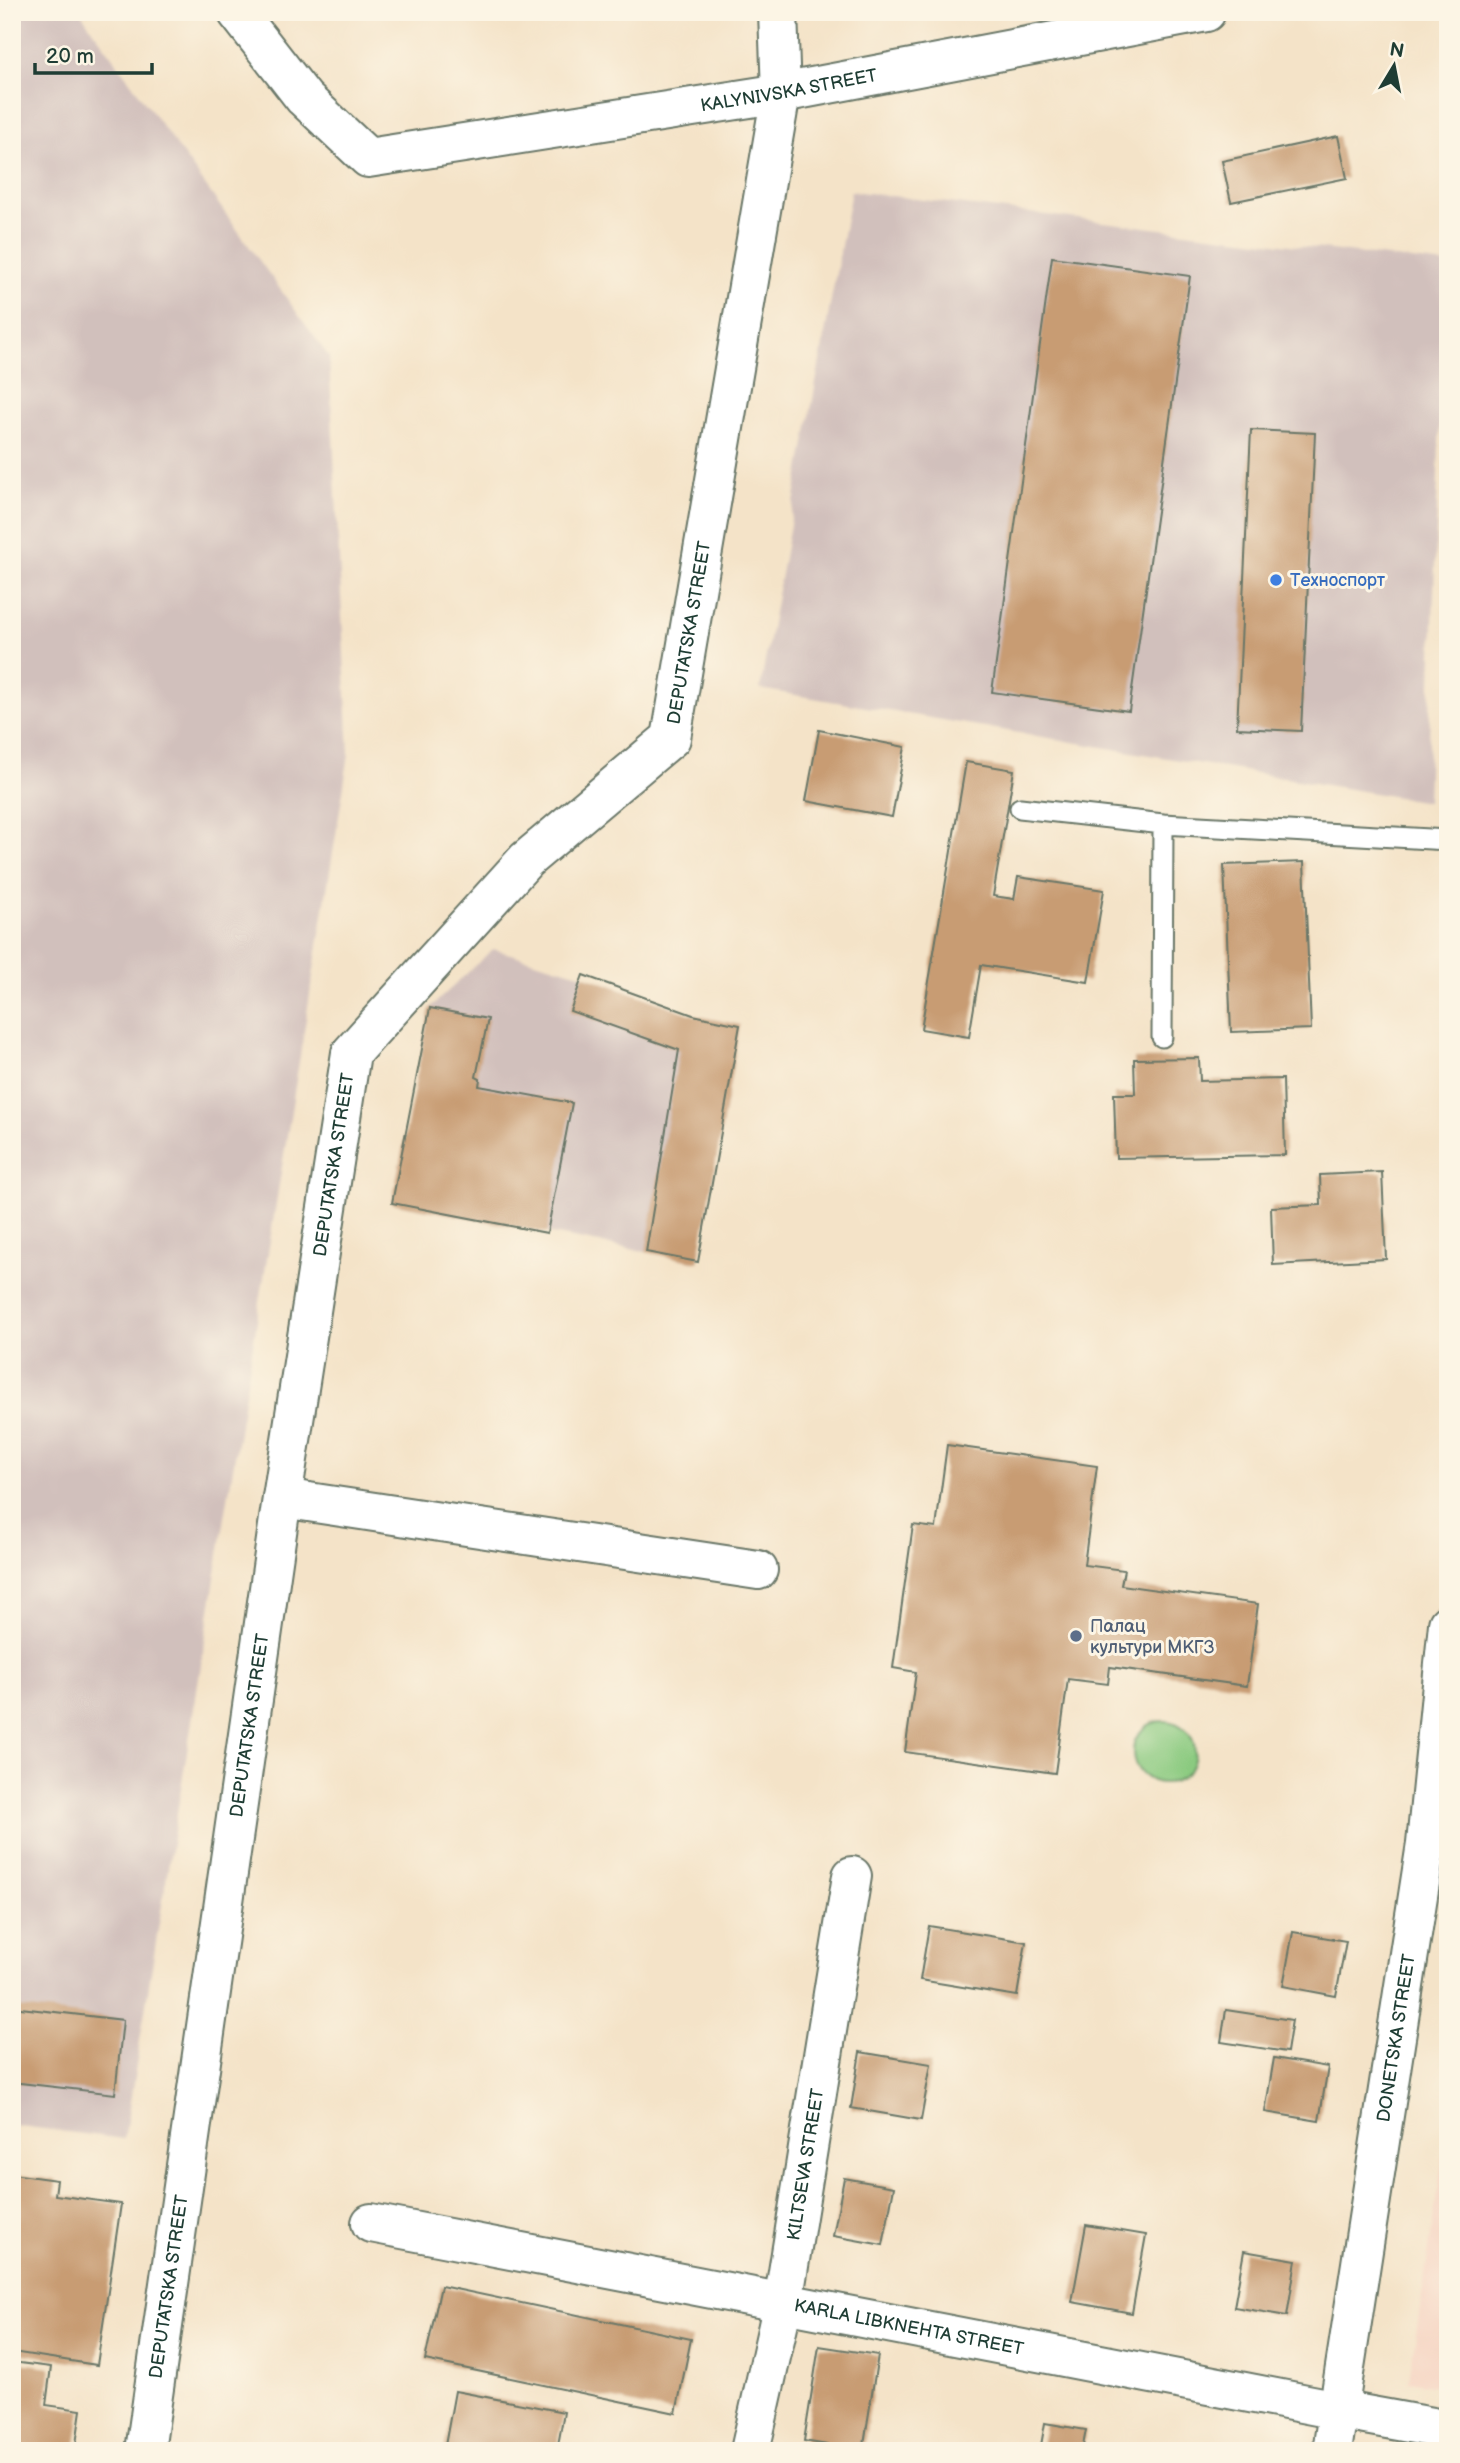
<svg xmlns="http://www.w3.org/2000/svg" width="1460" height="2463" font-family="'Balsamiq Sans',sans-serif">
  <rect width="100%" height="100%" fill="#fcf5e5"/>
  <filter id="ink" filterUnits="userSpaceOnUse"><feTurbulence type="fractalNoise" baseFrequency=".0143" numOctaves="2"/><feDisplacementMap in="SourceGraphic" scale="14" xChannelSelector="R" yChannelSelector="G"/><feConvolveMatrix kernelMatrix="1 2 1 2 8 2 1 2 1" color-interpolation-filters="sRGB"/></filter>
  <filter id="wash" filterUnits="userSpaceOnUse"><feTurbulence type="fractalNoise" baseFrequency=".00686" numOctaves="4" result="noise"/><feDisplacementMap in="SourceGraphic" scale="28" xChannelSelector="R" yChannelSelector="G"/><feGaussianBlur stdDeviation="1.57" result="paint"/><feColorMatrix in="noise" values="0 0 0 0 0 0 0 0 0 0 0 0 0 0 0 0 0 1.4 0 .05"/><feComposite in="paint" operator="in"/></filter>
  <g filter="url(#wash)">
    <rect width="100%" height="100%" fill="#f4e3c8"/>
    <path fill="#f5d3c1" d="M1448,2123v265l-39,-7z"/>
    <path fill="#d1c0bc" d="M12,12h68l249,345 20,397 -225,1385 -112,-14z
      M851,191l594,73 -18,538 -667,-113z
      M493,949l90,26 110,40 47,10 -42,237 -306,-59 38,-195z"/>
    <path fill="#8bca80" stroke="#55845a" stroke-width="2" d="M1133 1752a31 31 0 1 1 62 0a31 31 0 1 1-62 0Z"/>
    <g id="blocks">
      <path fill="#c89c73" d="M1338,136l9,42 -116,24 -9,-41z
        M1052,257l138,19 -61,435 -137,-19z
        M1251,430l64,3 -14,298 -64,-3z
        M819,730l86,17 -13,70 -86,-16z
        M966,762l48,8 -21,126 21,3 4,-22 86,13 -16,92 -107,-17 -12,72 -48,-8z
        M1304,862l7,167 -80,3 -7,-167z
        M583,975l110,40 47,10 -42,237 -52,-10 33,-202 -109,-39z
        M430,1008l58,11 -12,58 4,2 -1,7 93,17 -25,130 -155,-30z
        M1199,1058l1,23 83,-2 2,76 -169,3 -2,-64h21l-1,-35z
        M1382,1172l4,87 -113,6 -2,-58 50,-2 -1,-30z
        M947,1445l150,21 -13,99 40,5 -3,15 137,19 -11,82 -137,-19 -2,17 -40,-5 -13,94 -150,-21 11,-80 -23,-4 20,-143 23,3z
        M929,1926l97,16 -9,54 -97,-16z
        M1293,1932l53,9 -10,55 -53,-10z
        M12,2007l111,13 -8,74 -103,-12z
        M1226,2010l66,10 -5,32 -66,-10z
        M860,2052l71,12 -10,56 -70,-12z
        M1274,2058l54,9 -9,54 -54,-9z
        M12,2174l45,6 -2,15 66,9 -24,161 -85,-13z
        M844,2178l50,9 -11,58 -50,-9z
        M1086,2225l60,10 -14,78 -60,-11z
        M1244,2251l52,9 -9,56 -53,-9z
        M441,2286l250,53 -15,74 -251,-53z
        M819,2346l59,9 -15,96 -59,-10z
        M12,2362l39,5 -5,38 35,5 -6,41h-63z
        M455,2391l109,21 -7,39h-113z
        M1045,2423l41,7 -4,21h-42z"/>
    </g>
  </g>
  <g filter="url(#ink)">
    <use href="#blocks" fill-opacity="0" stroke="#6a7768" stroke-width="2"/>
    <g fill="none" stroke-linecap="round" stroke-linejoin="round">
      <g stroke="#6a7768" stroke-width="23">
        <path id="lane" d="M1020,808l143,16
          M1162,1037l1,-213 285,16"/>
      </g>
      <g stroke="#6a7768" stroke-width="42">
        <g id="street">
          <path d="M282,1498l476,72"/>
          <path id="s1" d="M371,2223l967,187"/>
          <path id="s2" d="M145,2451l137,-953 69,-445 175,-193 145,-122 110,-645"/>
          <path id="s3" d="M750,2451l33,-148 69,-427"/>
        </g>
      </g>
      <g stroke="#6a7768" stroke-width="42">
        <g id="secondary">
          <path id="s4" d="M237,12l67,86 64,60 413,-65 425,-81"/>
          <path d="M778,12l3,81"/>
          <path d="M1338,2410l110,20"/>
          <path id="s5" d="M1332,2451l94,-607 22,-220"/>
        </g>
      </g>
      <use href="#lane" stroke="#fff" stroke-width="19"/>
      <use href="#street" stroke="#fff" stroke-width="38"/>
      <use href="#secondary" stroke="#fff" stroke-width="38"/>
    </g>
  </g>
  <circle fill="#3f7fe0" stroke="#fcf5e5" stroke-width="2.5" cx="1276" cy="580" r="7"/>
  <circle fill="#5c6f8a" stroke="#fcf5e5" stroke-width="2.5" cx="1076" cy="1636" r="7"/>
  <g text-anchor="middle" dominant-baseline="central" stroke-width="6" stroke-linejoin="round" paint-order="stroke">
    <g font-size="18" fill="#1f3d34" stroke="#fcf5e5">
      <text stroke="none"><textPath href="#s4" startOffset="623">KALYNIVSKA STREET</textPath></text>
      <text stroke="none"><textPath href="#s2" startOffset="1970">DEPUTATSKA STREET</textPath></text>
      <text stroke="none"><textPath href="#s2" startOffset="1300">DEPUTATSKA STREET</textPath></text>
      <text stroke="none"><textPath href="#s2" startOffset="733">DEPUTATSKA STREET</textPath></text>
      <text stroke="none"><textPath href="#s5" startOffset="418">DONETSKA STREET</textPath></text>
      <text stroke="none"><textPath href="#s3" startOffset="292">KILTSEVA STREET</textPath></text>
      <text stroke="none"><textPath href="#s2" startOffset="166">DEPUTATSKA STREET</textPath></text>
      <text stroke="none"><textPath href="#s1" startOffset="548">KARLA LIBKNEHTA STREET</textPath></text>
    </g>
    <g font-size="18" fill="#366cbe" stroke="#fcf5e5" text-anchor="start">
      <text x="1290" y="580">Техноспорт</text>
    </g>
    <g font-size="18" fill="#4e5e75" stroke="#fcf5e5" text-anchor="start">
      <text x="1090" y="1626">Палац<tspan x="1090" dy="21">культури МКГЗ</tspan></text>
    </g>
  </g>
  <rect width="1460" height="2463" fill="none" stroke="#fcf5e5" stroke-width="42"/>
  <g transform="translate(1394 66) rotate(10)" stroke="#fcf5e5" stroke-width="5" paint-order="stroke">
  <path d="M0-5L12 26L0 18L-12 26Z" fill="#1f3d34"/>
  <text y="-10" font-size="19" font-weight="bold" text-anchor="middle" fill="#1f3d34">N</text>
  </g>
  <path d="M35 63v10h117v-10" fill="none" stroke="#1f3d34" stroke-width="3.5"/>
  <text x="46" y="63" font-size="21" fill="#1f3d34" stroke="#fcf5e5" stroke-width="5" paint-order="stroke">20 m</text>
</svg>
